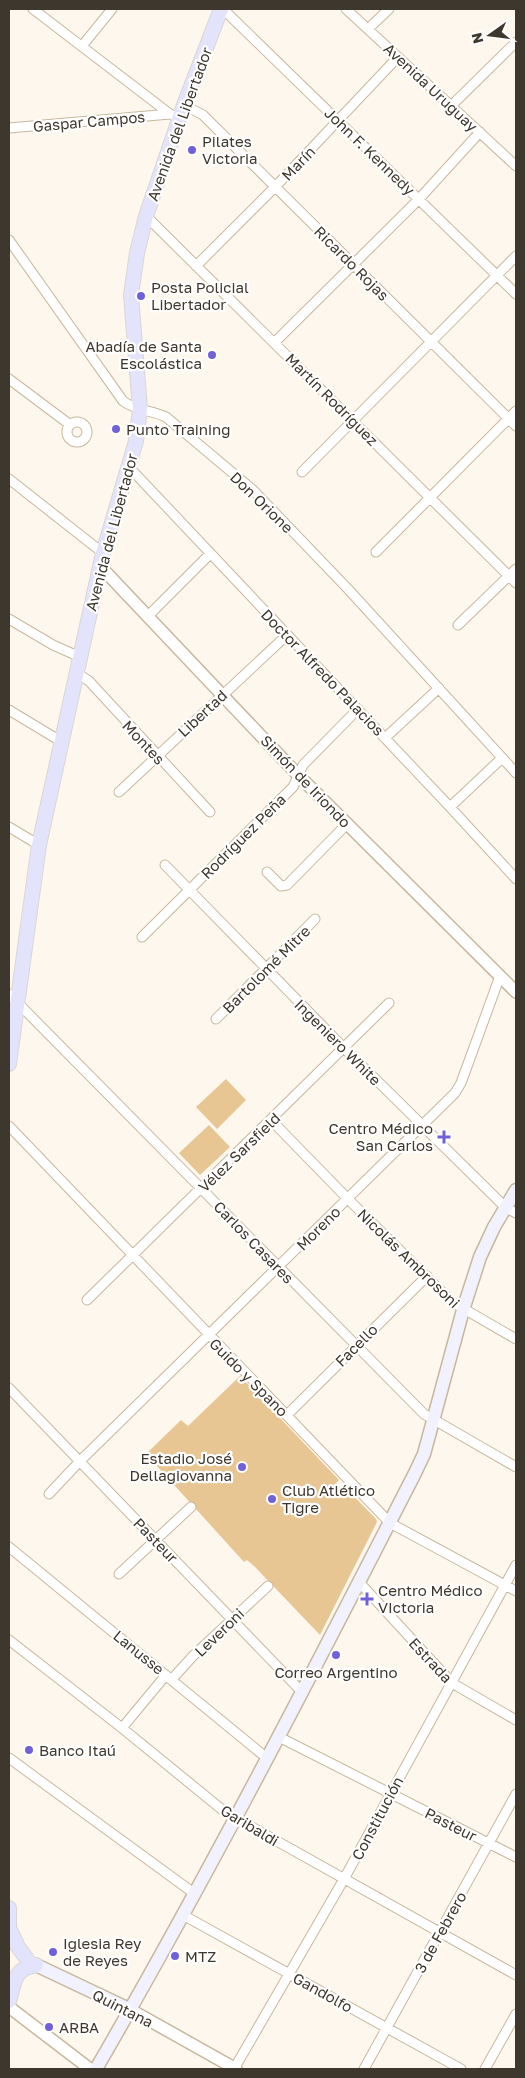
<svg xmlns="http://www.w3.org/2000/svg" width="525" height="2078" font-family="'Golos Text',sans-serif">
  <rect width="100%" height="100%" fill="#fef7ed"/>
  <path fill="#e7c693" d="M226,1079l20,21 -29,29 -21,-22z
    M209,1125l21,22 -30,28 -21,-22z
    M240,1376l99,104 -3,3 4,4 3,-2 33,34 1,3 -57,113 -65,-68 -8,-7 -3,2 -98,-108 35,-34 7,6z"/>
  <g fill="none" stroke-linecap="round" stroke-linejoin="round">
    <g stroke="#c8b79d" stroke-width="11">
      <path id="minor" d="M33,9l137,105 9,4
        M223,9l293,285
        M346,9l170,157
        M368,29l21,-20
        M82,46l30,-37
        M184,105l19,10 313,311
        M451,106l65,-64
        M9,128l161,-14
        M146,216l370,367
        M9,240l114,161c13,10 29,9 43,16l87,73 95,99 168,184
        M196,266l79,-79 123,-130
        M275,342l144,-143 61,-67
        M9,379l60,45
        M67 432a10 10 0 1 1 20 0a10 10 0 1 1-20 0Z
        M128,466l322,341 66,72
        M302,472l214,-216
        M9,479l94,74
        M376,552l140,-141
        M148,616l62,-62
        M9,619l44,26 27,12
        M458,625l58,-56
        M77,673l12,8 121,131
        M9,710l53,32
        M385,738l54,-50
        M119,792l168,-157
        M450,807l52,-49
        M9,827l30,18
        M165,865l179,183 162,160 10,5
        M267,872l14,14 6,-1 60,-61
        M142,937l151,-150 10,-22 55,-56
        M9,994l415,420 92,53
        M216,1019l99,-100
        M271,1120l77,79 104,103 64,37
        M9,1126l381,397 126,68
        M87,1300l302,-297
        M9,1388l293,304
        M287,1415l140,-139
        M49,1494l31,-33 375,-368 6,-10 39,-107
        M9,1547l259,212
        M119,1574l72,-67
        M359,1582l93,101 64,37
        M9,1640l113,88 103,84 291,163
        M172,1679l21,-23 75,-70
        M122,1728l44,-53
        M279,1737l237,120
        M9,1758l186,136
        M183,1915l278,154
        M234,2069l110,-190 172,-314
        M364,2069l152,-275
        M485,2069l31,-55"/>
    </g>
    <g stroke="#c8b79d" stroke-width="14">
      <path id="tertiary" d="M100,566l198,209 218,217
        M9,2007l81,62
        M131,2010l105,59"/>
    </g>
    <g stroke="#c8b79d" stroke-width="15">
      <path id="secondary" d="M36,1965l95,45
        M96,2069c113,-195 216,-395 319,-596l9,-19 39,-144 17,-53 14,-30 22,-37"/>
    </g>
    <g stroke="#d8d7d5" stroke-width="16">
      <path id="primary" d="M9,1064l30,-219 64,-292 33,-112 4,-32 -9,-114 6,-42 9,-37 38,-111 37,-96
        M9,1908v28
        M9,1928l9,19 9,12
        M9,2001c6,-19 4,-32 27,-36"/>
    </g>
    <use href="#minor" stroke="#fff" stroke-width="9"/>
    <use href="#tertiary" stroke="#fff" stroke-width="11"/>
    <use href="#secondary" stroke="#f1f2fe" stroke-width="12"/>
    <use href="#primary" stroke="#e3e4fc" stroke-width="14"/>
  </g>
  <g fill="#7061db" stroke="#fff" stroke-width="2">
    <circle cx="192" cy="150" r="5"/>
    <circle cx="141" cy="296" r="5"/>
    <circle cx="212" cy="355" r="5"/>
    <circle cx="116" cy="429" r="5"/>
    <path d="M441.5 1129.5h5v5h5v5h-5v5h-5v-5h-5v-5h5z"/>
    <circle cx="242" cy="1467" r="5"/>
    <circle cx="272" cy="1499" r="5"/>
    <path d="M364.5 1591.5h5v5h5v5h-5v5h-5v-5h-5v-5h5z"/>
    <circle cx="336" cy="1655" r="5"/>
    <circle cx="29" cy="1750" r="5"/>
    <circle cx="53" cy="1952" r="5"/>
    <circle cx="175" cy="1956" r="5"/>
    <circle cx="49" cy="2027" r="5"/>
  </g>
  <g text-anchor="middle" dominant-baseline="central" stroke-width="4.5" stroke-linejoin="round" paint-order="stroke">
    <g font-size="15" fill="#3e372d" stroke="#fff">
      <text transform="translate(431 87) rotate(43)">Avenida Uruguay</text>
      <text transform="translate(89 121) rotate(-5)">Gaspar Campos</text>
      <text transform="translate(179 124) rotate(-70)">Avenida del Libertador</text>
      <text transform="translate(370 151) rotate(44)">John F. Kennedy</text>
      <text transform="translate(298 163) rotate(-46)">Marín</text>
      <text transform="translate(352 263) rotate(45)">Ricardo Rojas</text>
      <text transform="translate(332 399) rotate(45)">Martín Rodríguez</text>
      <text transform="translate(262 502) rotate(44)">Don Orione</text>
      <text transform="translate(111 532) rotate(-75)">Avenida del Libertador</text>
      <text transform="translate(323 672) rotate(46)">Doctor Alfredo Palacios</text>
      <text transform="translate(202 713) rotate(-43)">Libertad</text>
      <text transform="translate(144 742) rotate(47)">Montes</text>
      <text transform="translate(306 781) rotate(46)">Simón de Iriondo</text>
      <text transform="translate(243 836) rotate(-45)">Rodríguez Peña</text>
      <text transform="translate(266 969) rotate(-45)">Bartolomé Mitre</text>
      <text transform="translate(338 1042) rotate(45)">Ingeniero White</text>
      <text transform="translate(239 1152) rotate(-44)">Vélez Sarsfield</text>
      <text transform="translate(318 1228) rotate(-45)">Moreno</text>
      <text transform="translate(254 1242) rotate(46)">Carlos Casares</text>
      <text transform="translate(409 1258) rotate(44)">Nicolás Ambrosoni</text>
      <text transform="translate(356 1345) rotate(-45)">Facello</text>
      <text transform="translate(249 1377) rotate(45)">Guido y Spano</text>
      <text transform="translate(156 1540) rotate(46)">Pasteur</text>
      <text transform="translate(219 1632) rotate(-44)">Leveroni</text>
      <text transform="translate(139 1652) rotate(39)">Lanusse</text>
      <text transform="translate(431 1660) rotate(47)">Estrada</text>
      <text transform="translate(377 1818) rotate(-62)">Constitución</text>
      <text transform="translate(451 1824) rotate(27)">Pasteur</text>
      <text transform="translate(250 1825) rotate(31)">Garibaldi</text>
      <text transform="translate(440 1932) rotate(-61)">3 de Febrero</text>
      <text transform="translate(323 1992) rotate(29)">Gandolfo</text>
      <text transform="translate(123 2008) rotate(27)">Quintana</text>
    </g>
    <g font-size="15" fill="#3e372d" stroke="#fff" text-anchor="start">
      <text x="202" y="141">Pilates<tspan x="202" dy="17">Victoria</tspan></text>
      <text x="151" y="287">Posta Policial<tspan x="151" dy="17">Libertador</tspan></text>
      <text x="202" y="346" text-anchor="end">Abadía de Santa<tspan x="202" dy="17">Escolástica</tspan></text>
      <text x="126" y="429">Punto Training</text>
      <text x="433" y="1128" text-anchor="end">Centro Médico<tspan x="433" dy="17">San Carlos</tspan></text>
      <text x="232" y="1458" text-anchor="end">Estadio José<tspan x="232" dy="17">Dellagiovanna</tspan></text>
      <text x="282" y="1490">Club Atlético<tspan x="282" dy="17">Tigre</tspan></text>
      <text x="378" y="1590">Centro Médico<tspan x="378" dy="17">VIctoria</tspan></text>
      <text x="336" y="1672" text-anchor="middle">Correo Argentino</text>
      <text x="39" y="1750">Banco Itaú</text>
      <text x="63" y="1943">Iglesia Rey<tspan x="63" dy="17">de Reyes</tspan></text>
      <text x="185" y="1956">MTZ</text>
      <text x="59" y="2027">ARBA</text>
    </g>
  </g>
  <rect width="525" height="2078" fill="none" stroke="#3e372d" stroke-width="20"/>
  <g transform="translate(490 35) rotate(256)" stroke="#ffffff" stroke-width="4" paint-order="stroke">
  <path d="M0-4L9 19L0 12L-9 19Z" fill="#3e372d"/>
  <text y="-8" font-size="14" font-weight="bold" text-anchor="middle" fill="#3e372d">N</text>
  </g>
</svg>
